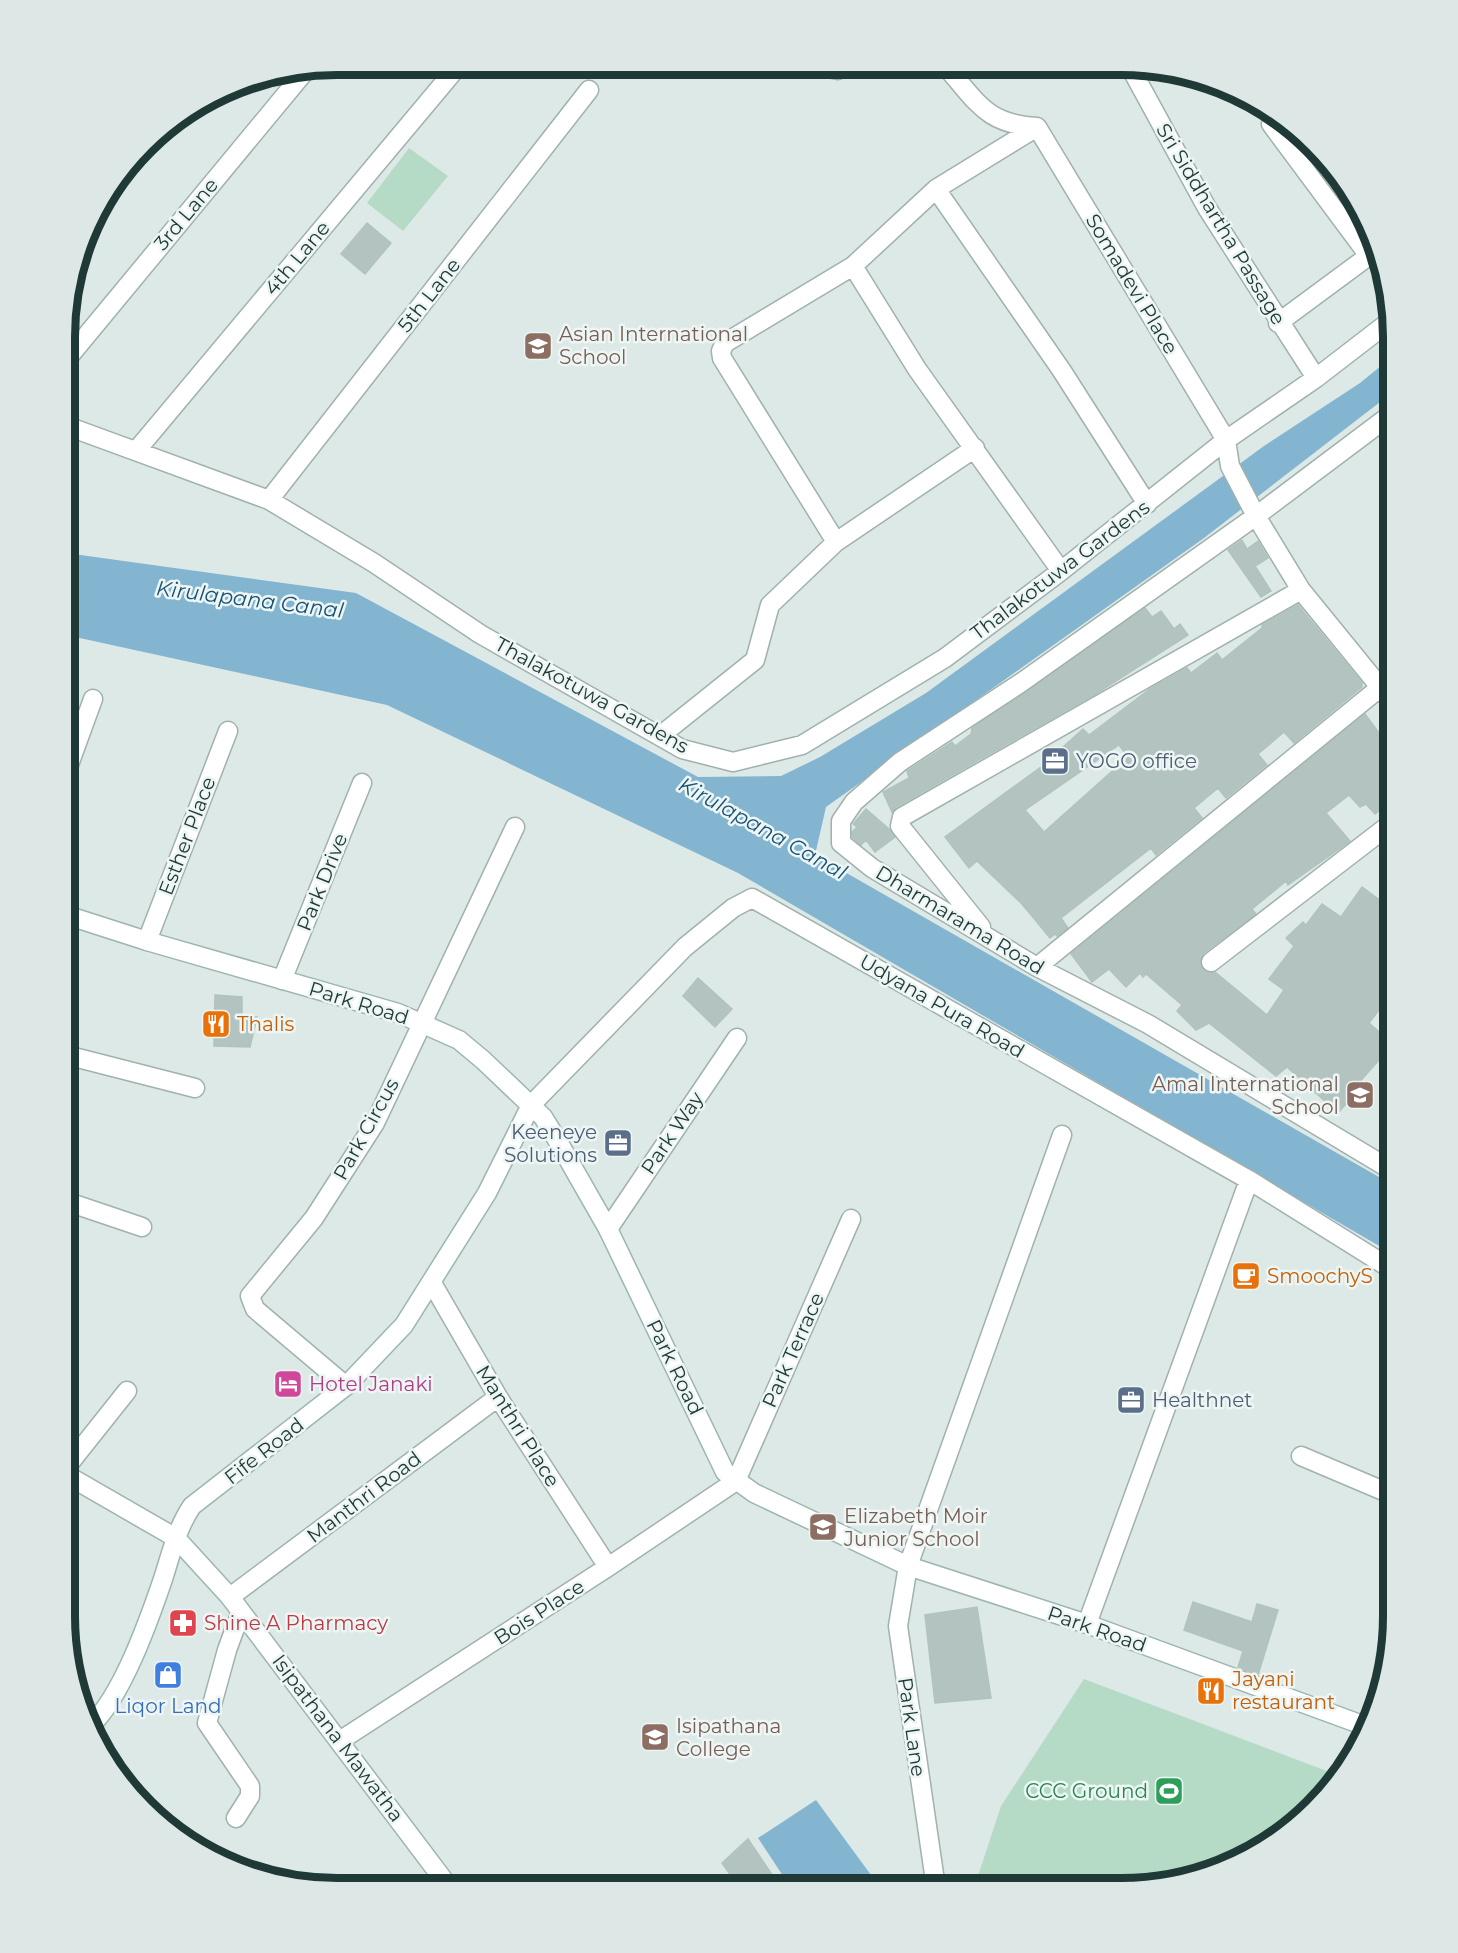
<svg xmlns="http://www.w3.org/2000/svg" width="1458" height="1953" font-family="Montserrat,sans-serif">
  <rect width="100%" height="100%" fill="#dde9e6"/>
  <path fill="#b5dbc7" d="M409,148l39,28 -45,55 -36,-28z
    M1084,1679l256,97 -39,45 -59,39 -120,28h-148l27,-82z"/>
  <path fill="#83b5d0" d="M1393,356v36l-189,146 -378,269 -11,48 578,330v69l-655,-381 -351,-168 -321,-70v-82l290,40 342,184 83,-1 39,-19 106,-64 338,-247 96,-63z
    M816,1800l55,75 -18,13h-62l-33,-50z"/>
  <path fill="#b3c4c0" stroke="#b0c3bf" stroke-width="1.5" fill-rule="evenodd" d="M367,223l24,20 -26,31 -24,-20z
    M1242,540l5,9 11,-8 10,17 -13,8 16,25 -10,6 -33,-47z
    M1298,605l64,78v4l-68,56 -10,-11 -26,22 9,11 -41,33 -8,-10 -24,20 8,10 -46,37 -5,-7 -90,70 7,10 -11,8 -2,-2 -5,4 -28,-34 -45,-43 -8,7 -24,-31 96,-70 42,-38 6,6 61,-46 37,-21 4,5 26,-20 5,7 40,-32v-3zM1119,745l9,12 -84,75 -19,-22z
    M1145,608l7,9 9,-6 13,18 6,-5 8,11 -91,58 -201,114 -4,5 -9,-20 26,-14 -2,-7 45,-29 3,4 16,-12 1,-6z
    M1365,714l28,38v48l-18,14 -9,-10 -6,3 -11,-12 -23,18 24,28 -62,44 -2,-4 -34,28 4,5 -52,39 -4,10 6,9h9l52,43 17,-25 -15,-11 25,-33 -8,-8 17,-16 3,3 16,-21 19,13 21,-30 31,23v13l-13,19 13,10v40l-24,31 24,21 -37,42 3,3 -21,24 -51,-46 -11,9 -67,-53 -13,7 -19,-19 5,-6 -36,-31 -3,3 -3,-4 -14,14 -17,-18 -17,13 -21,-28z
    M866,809l23,20 6,8 -20,15 -9,-12 -5,5 -9,-8v-5l5,-5 -4,-3z
    M698,978l34,31 -17,18 -32,-31z
    M215,995l27,2v20h15l-7,30 -36,-1z
    M1193,1602l59,20 5,-18 21,6 -20,65 -20,-8 5,-16 -59,-21z
    M977,1607l14,91 -56,5 -10,-88z
    M748,1839l33,49 -42,-1 -17,-24z"/>
  <g fill="none" stroke-linecap="round" stroke-linejoin="round">
    <g stroke="#a0b1ae" stroke-width="21">
      <path id="street" d="M817,66l21,4 7,-4
        M945,66c33,36 40,58 92,61
        M1130,67l77,141 109,170
        M1271,124l98,132
        M936,189l126,182 85,133
        M853,266l64,103 144,202
        M1278,323l96,-71
        M67,359l239,-289
        M67,426l202,74 105,63 106,71 202,115 51,13 69,-17 143,-87 116,-87 165,-131 90,-62 74,-57
        M975,448l-139,94 -114,-184 -1,-7 4,-8 128,-77 83,-77 101,-62 189,313 4,26 26,50 -234,166 -122,80 -46,40 -13,19v22l31,25 165,99 111,57 245,147
        M136,451l323,-386
        M269,500l320,-410
        M1393,703l-92,-113 -45,-74 137,-103
        M660,736l95,-76 15,-55 66,-63
        M66,773l27,-74
        M981,927l-81,-101 2,-9 399,-227
        M66,931l5,-14
        M147,941l81,-210
        M1211,962l182,-140
        M1037,967l345,-281
        M282,980l80,-197
        M66,1055l129,33
        M531,1105l154,-158 48,-39 19,-10 497,282 144,90
        M65,1201l77,26
        M608,1229l129,-191
        M432,1283l66,114 110,170
        M346,1386l-91,-77 -5,-13 64,-78 61,-95 140,-296
        M1301,1456l92,39
        M65,1469l62,-78
        M65,1474l111,64
        M230,1597l268,-200
        M1087,1624l162,-444
        M341,1740l267,-173 128,-86 115,-262
        M236,1818l14,-22v-10l-43,-63 20,-73 14,-38
        M936,1888l-38,-262 10,-60 154,-431"/>
    </g>
    <g stroke="#9cb5b1" stroke-width="21">
      <path id="secondary" d="M66,915l81,26 251,72 61,27 24,20 60,57 13,21 52,91 117,243 29,21 154,73 179,58 281,103
        M176,1538l54,59 219,290
        M90,1726c32,-29 59,-106 73,-147 8,-25 14,-51 29,-73l154,-120 58,-61 83,-132 44,-88"/>
    </g>
    <use href="#street" stroke="#fff" stroke-width="18"/>
    <use href="#secondary" stroke="#fff" stroke-width="18"/>
  </g>
  <defs>
    <g id="school-square" transform="scale(1.5)"><rect x="-9" y="-9" width="18" height="18" rx="4" fill="#8d6e63" stroke="#edf6f4"/><path d="M0-5L7-2L0 1L-7-2ZM-4 1L0 2.5L4 1V4Q0 6-4 4Z" fill="#fff"/></g>
    <g id="office-square" transform="scale(1.5)"><rect x="-9" y="-9" width="18" height="18" rx="4" fill="#5c6f8a" stroke="#edf6f4"/><path d="M-6-3h4V-5.5h4V-3h4V5H-6ZM-1-4.5V-3h2v-1.5ZM-6 0V1H6V0Z" fill="#fff"/></g>
    <g id="restaurant-square" transform="scale(1.5)"><rect x="-9" y="-9" width="18" height="18" rx="4" fill="#e8710a" stroke="#edf6f4"/><path d="M-5-6h1v4h1v-4h1v4h1v-4h1v5L-1.5 .5V6h-2V.5L-5-1ZM5-6V6H3V1.5H1.5Q1.5-4 5-6Z" fill="#fff"/></g>
    <g id="cafe-square" transform="scale(1.5)"><rect x="-9" y="-9" width="18" height="18" rx="4" fill="#e8710a" stroke="#edf6f4"/><path d="M-5.5-4.5H6V0H3Q3 3.5 0 3.5H-2.5Q-5.5 3.5-5.5 0ZM3-3.2v2h1.7v-2ZM-6 4.5H4V6H-6Z" fill="#fff"/></g>
    <g id="hotel-square" transform="scale(1.5)"><rect x="-9" y="-9" width="18" height="18" rx="4" fill="#d1479c" stroke="#edf6f4"/><path d="M-6-4.5h1.5V1H6V5H4.5V3h-9V5H-6ZM-4 0a1.8 1.8 0 1 1 3.6 0ZM.5 0V-2.5h3Q6-2.5 6 0Z" fill="#fff"/></g>
    <g id="pharmacy-square" transform="scale(1.5)"><rect x="-9" y="-9" width="18" height="18" rx="4" fill="#e0444e" stroke="#edf6f4"/><path d="M-2-6h4v4h4v4h-4v4h-4v-4h-4v-4h4Z" fill="#fff"/></g>
    <g id="shop-square" transform="scale(1.5)"><rect x="-9" y="-9" width="18" height="18" rx="4" fill="#3f7fe0" stroke="#edf6f4"/><path d="M-5-2.5h2.3a2.7 3.5 0 0 1 5.4 0H5L5.5 6h-11ZM-1.5-2.5h3a1.5 2.3 0 0 0-3 0Z" fill="#fff"/></g>
    <g id="stadium-square" transform="scale(1.5)"><rect x="-9" y="-9" width="18" height="18" rx="4" fill="#2e9e5b" stroke="#edf6f4"/><path d="M0-5a6.5 5 0 1 0 0 10a6.5 5 0 1 0 0-10ZM-3.5-1.8h7v3.6h-7Z" fill="#fff"/></g>
  </defs>
  <g fill-rule="evenodd">
    <use href="#school-square" x="538" y="346"/>
    <use href="#office-square" x="1055" y="761"/>
    <use href="#restaurant-square" x="216" y="1024"/>
    <use href="#school-square" x="1360" y="1095"/>
    <use href="#office-square" x="618" y="1143"/>
    <use href="#cafe-square" x="1246" y="1276"/>
    <use href="#hotel-square" x="288" y="1384"/>
    <use href="#office-square" x="1131" y="1400"/>
    <use href="#school-square" x="823" y="1527"/>
    <use href="#pharmacy-square" x="183" y="1623"/>
    <use href="#shop-square" x="168" y="1675"/>
    <use href="#restaurant-square" x="1211" y="1691"/>
    <use href="#school-square" x="655" y="1737"/>
    <use href="#stadium-square" x="1169" y="1791"/>
  </g>
  <g text-anchor="middle" dominant-baseline="central" stroke-width="5" stroke-linejoin="round" paint-order="stroke">
    <g font-size="20" fill="#1f3937" stroke="#edf6f4">
      <text transform="translate(186 214) rotate(-50)">3rd Lane</text>
      <text transform="translate(1221 224) rotate(59)">Sri Siddhartha Passage</text>
      <text transform="translate(297 258) rotate(-50)">4th Lane</text>
      <text transform="translate(1132 284) rotate(59)">Somadevi Place</text>
      <text transform="translate(429 295) rotate(-52)">5th Lane</text>
      <text transform="translate(1060 570) rotate(-37)">Thalakotuwa Gardens</text>
      <text transform="translate(592 695) rotate(29)">Thalakotuwa Gardens</text>
      <text transform="translate(187 836) rotate(-69)">Esther Place</text>
      <text transform="translate(322 882) rotate(-68)">Park Drive</text>
      <text transform="translate(960 920) rotate(31)">Dharmarama Road</text>
      <text transform="translate(359 1003) rotate(17)">Park Road</text>
      <text transform="translate(942 1006) rotate(30)">Udyana Pura Road</text>
      <text transform="translate(366 1129) rotate(-61)">Park Circus</text>
      <text transform="translate(672 1133) rotate(-56)">Park Way</text>
      <text transform="translate(793 1350) rotate(-66)">Park Terrace</text>
      <text transform="translate(675 1367) rotate(64)">Park Road</text>
      <text transform="translate(518 1426) rotate(58)">Manthri Place</text>
      <text transform="translate(264 1451) rotate(-38)">Fife Road</text>
      <text transform="translate(364 1497) rotate(-37)">Manthri Road</text>
      <text transform="translate(539 1612) rotate(-33)">Bois Place</text>
      <text transform="translate(1097 1629) rotate(19)">Park Road</text>
      <text transform="translate(912 1727) rotate(82)">Park Lane</text>
      <text transform="translate(338 1738) rotate(53)">Isipathana Mawatha</text>
    </g>
    <g font-size="20" fill="#785e54" stroke="#edf6f4" text-anchor="start">
      <text x="559" y="334">Asian International<tspan x="559" dy="23">School</tspan></text>
      <text x="1339" y="1084" text-anchor="end">Amal International<tspan x="1339" dy="23">School</tspan></text>
      <text x="844" y="1516">Elizabeth Moir<tspan x="844" dy="23">Junior School</tspan></text>
      <text x="676" y="1726">Isipathana<tspan x="676" dy="23">College</tspan></text>
    </g>
    <g font-size="20" fill="#4e5e75" stroke="#edf6f4" text-anchor="start">
      <text x="1076" y="761">YOGO office</text>
      <text x="597" y="1132" text-anchor="end">Keeneye<tspan x="597" dy="23">Solutions</tspan></text>
      <text x="1152" y="1400">Healthnet</text>
    </g>
    <g font-size="20" fill="#c56008" stroke="#edf6f4" text-anchor="start">
      <text x="237" y="1024">Thalis</text>
      <text x="1267" y="1276">SmoochyS</text>
      <text x="1232" y="1679">Jayani<tspan x="1232" dy="23">restaurant</tspan></text>
    </g>
    <g font-size="20" fill="#b23c85" stroke="#edf6f4" text-anchor="start">
      <text x="309" y="1384">Hotel Janaki</text>
    </g>
    <g font-size="20" fill="#be3a42" stroke="#edf6f4" text-anchor="start">
      <text x="204" y="1623">Shine A Pharmacy</text>
    </g>
    <g font-size="20" fill="#366cbe" stroke="#edf6f4">
      <text x="168" y="1706">Liqor Land</text>
    </g>
    <g font-size="20" fill="#27864d" stroke="#edf6f4" text-anchor="end">
      <text x="1148" y="1791">CCC Ground</text>
    </g>
    <g font-size="21" font-style="italic" fill="#195375" stroke="#edf6f4">
      <text transform="translate(250 599) rotate(7)">Kirulapana Canal</text>
      <text transform="translate(763 828) rotate(29)">Kirulapana Canal</text>
    </g>
  </g>
  <path d="M0 0H1458V1953H0ZM337 75H1121A262 262 0 0 1 1383 337V1616A262 262 0 0 1 1121 1878H337A262 262 0 0 1 75 1616V337A262 262 0 0 1 337 75Z" fill="#dde7e5" fill-rule="evenodd"/>
  <path fill="none" stroke="#1f3937" stroke-width="8" d="M337 75H1121A262 262 0 0 1 1383 337V1616A262 262 0 0 1 1121 1878H337A262 262 0 0 1 75 1616V337A262 262 0 0 1 337 75Z"/>
</svg>
